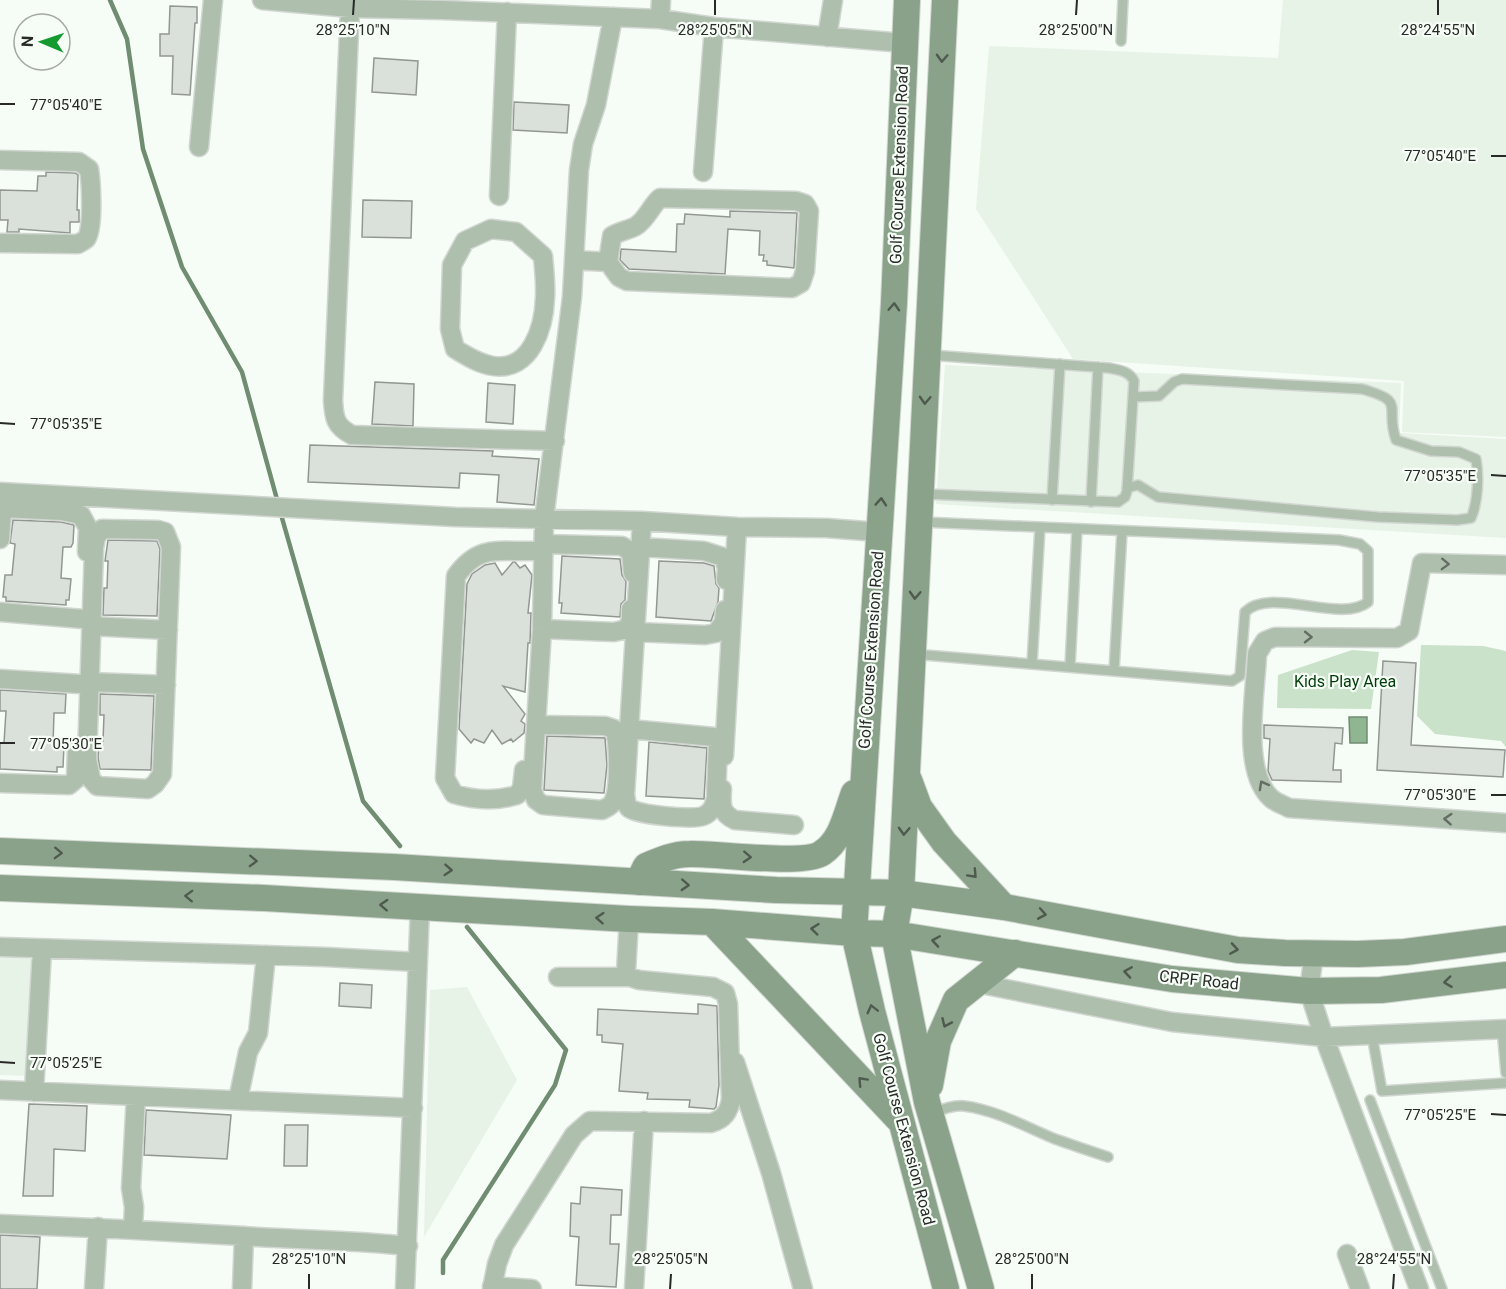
<svg xmlns="http://www.w3.org/2000/svg" width="1506" height="1289" font-family="Roboto,sans-serif">
  <rect width="100%" height="100%" fill="#f6fcf6"/>
  <path fill="#e7f3e7" d="M1283,0h223v437l-104,-5 2,-51 -331,-22 -97,-150 13,-163 289,12z
    M945,365l456,18 -2,50 107,6v99l-570,-34z
    M0,939l32,1 -5,136 -27,-1z
    M467,987l50,93 -93,157 6,-247z"/>
  <path fill="#c9e2c9" d="M1421,645l62,1 23,5v96l-5,-6 -66,-7 -18,-18z
    M1352,650l27,2 -8,57 -94,-1 1,-33z"/>
  <path fill="#8fb690" stroke="#708c71" stroke-width="1.5" d="M1349,717h18v26h-17z"/>
  <g fill="none" stroke-linecap="round" stroke-linejoin="round">
    <path stroke="#708c71" stroke-width="4.5" d="M110,0l17,39 16,110 39,118 60,105 36,131
      M280,511l83,290 37,45
      M443,1273v-13l112,-175 11,-35 -99,-123"/>
  </g>
  <path fill="#dae0da" stroke="#929792" stroke-width="1.5" d="M170,6l27,1v16h-2l-5,72 -18,-1 1,-38h-13v-22h9z
    M374,58l44,3 -2,34 -44,-3z
    M514,102l55,3 -2,28 -54,-3z
    M46,172l29,1 3,2 -1,35h2v12h-9v11l-51,-4v3h-12l1,-12h-8v-30l37,1 1,-15h8z
    M363,200l49,1 -1,37 -49,-1z
    M730,211l67,2 -3,55 -27,-3v-4h-4l1,-6h-5l1,-24 -32,-2 -3,45 -96,-5 -9,-9 1,-11 55,3 1,-28h7l1,-10 45,3z
    M375,382l39,2 -1,42 -41,-2z
    M488,383l27,2 -2,39 -27,-2z
    M310,445l183,6 -1,5 47,3 -5,46 -37,-3 2,-27 -39,-2 -1,15 -151,-6z
    M13,520l48,2 13,3 -1,18 -2,4h-8l-1,15 -1,16 10,1 -2,21h-3v5l-60,-4v-4h-3l2,-22h7l3,-31 -5,-1z
    M108,540l49,1 3,8 -3,67 -54,-1 1,-27h3l1,-27h-3z
    M562,556l58,3 2,16 4,6 -1,19 -4,4 -1,13 -59,-4 1,-10h-3z
    M659,561l45,2 10,3 2,18 3,4 -1,14 -7,19 -55,-4z
    M513,562h2l5,6 5,-3 7,10 -4,38h3l-1,30h-2l-3,49 -22,-6 22,28 -4,7 4,3 -1,9 -11,9 -2,-3 -9,5 -10,-14 -8,13 -10,-4 -3,4 -12,-14 8,-145 5,-10 13,-9 10,-2 7,12z
    M1383,661l33,2 -5,82 94,5 -2,27 -126,-7z
    M0,690l66,4 -1,19h-11l-1,32 11,1 -1,21h-6v5l-57,-3v-26h4l2,-32h-6z
    M100,694l54,2 -3,74 -51,-1 -2,-11 1,-17h4l1,-26h-4z
    M1264,725l79,3 -1,16 -7,-1 -2,27h8v12l-69,-2 -4,-9 2,-32 -6,-1z
    M547,736l58,2 2,27 -3,28 -60,-3z
    M649,742l58,6 -3,51 -58,-3z
    M340,983l32,2 -1,23 -32,-2z
    M698,1004l19,2 2,79 -3,22 -2,2 -25,-2 1,-7 -43,-1 1,-6 -29,-2 4,-47 -21,-2v-7h-5l1,-26 100,5z
    M29,1104l58,2 -2,45 -31,-2 -1,47h-30z
    M146,1110l85,5 -4,44 -83,-4z
    M285,1125h23l-1,41h-23z
    M581,1187l41,3 -1,25h-10l-1,29h9l-3,43 -40,-2 3,-48 -9,-1 1,-33 9,1z
    M0,1235l40,2 -3,52h-37z"/>
  <g fill="none" stroke-linecap="round" stroke-linejoin="round">
    <g stroke="#d1d6d1" stroke-width="12">
      <path id="lane" d="M1121,41l2,-41
        M1127,488l11,-3 20,12 220,20 79,3 14,-2c7,-16 8,-41 5,-59l-17,-7 -28,-1 -35,-11c-12,-34 12,-38 -34,-51l-180,-10 -8,3 -15,14 -26,1
        M924,494l194,8 7,-5 2,-6 7,-110c-5,-10 -15,-11 -25,-13l-179,-13
        M1052,500l8,-136
        M1091,502l7,-135
        M913,654l319,27 8,-5 5,-64c26,-26 96,12 123,-10v-51l-8,-7 -21,-4 -418,-18
        M1032,664l8,-137
        M1070,667l7,-138
        M1114,671l8,-140
        M1502,1029l4,44
        M1372,1035l10,56 124,-8
        M1370,1100l72,189
        M933,1113c10,-4 20,-8 31,-7 32,4 62,21 91,33 17,6 35,12 53,18"/>
    </g>
    <g stroke="#d1d6d1" stroke-width="21">
      <path id="street" d="M262,0l88,8 93,2 217,9 54,8 190,16
        M350,8l-17,392c1,18 2,26 19,35l203,6
        M660,19l1,-19
        M827,37l6,-37
        M199,147l14,-147
        M0,160l79,2 10,7c2,12 5,61 -3,70 -2,2 -5,3 -8,5l-78,-1
        M703,172l11,-145
        M499,196l8,-184
        M491,229l25,3 27,24c1,13 3,28 2,42 -1,29 -14,74 -52,68 -14,-2 -26,-10 -38,-17l-5,-20 2,-64 13,-24z
        M575,260l33,2 11,15 8,4 165,7 9,-5 4,-12 4,-60 -4,-7 -9,-3 -136,-3c-9,8 -13,21 -24,28 -7,4 -16,5 -24,10l-4,26
        M0,492l455,25 187,4 95,6 89,1 53,4
        M2,508l60,3 19,4 7,13 -1,24
        M102,529l56,1 7,2 6,15 -9,227 -7,10 -7,5 -51,-3 -6,-7 -4,-20 7,-211 2,-11z
        M0,539l3,-42
        M543,544l79,2 9,6 2,21
        M641,547l63,4 19,6 4,11 -1,12
        M1506,565l-84,-2 -13,68 -12,7 -122,-1 -10,4 -8,13c-1,37 -17,118 15,145 5,4 12,6 17,9l217,15
        M0,612l83,7
        M91,626l77,4
        M542,629l72,3 13,-3 4,-9v-11
        M636,632l69,3 11,-2 8,-11 1,-12
        M0,679l80,5
        M89,682l77,3
        M536,725l69,1 9,3c5,12 6,61 -1,73 -2,4 -7,6 -11,8l-59,-5 -7,-5 -4,-10 10,-161 2,-110 28,-222 7,-127 4,-26 13,-39 17,-88
        M629,729l85,8 4,5 -2,56c-2,9 -5,15 -13,18 -9,4 -67,-1 -74,-8 -3,-3 -3,-9 -4,-13l17,-274
        M724,756l13,-229
        M524,770l-2,18 -5,7c-20,6 -43,5 -63,-1l-9,-16 11,-202c23,-32 42,-24 78,-25
        M0,783l69,2 7,-6 1,-32
        M722,789c-1,15 -2,24 13,31l59,5
        M0,947l326,10 92,5
        M1314,953l-5,38 15,46 95,252
        M558,977h72
        M976,983l196,39 152,15 182,-8
        M735,1062l36,111 32,116
        M0,1090l413,18
        M34,1092l8,-143
        M238,1100l10,-48 10,-19 8,-78
        M0,1224c81,3 162,7 243,12 55,4 110,4 165,10
        M133,1229l1,-22 -3,-19 5,-92
        M1347,1254l13,35
        M492,1286l40,3
        M94,1289l4,-62
        M242,1289l2,-53
        M405,1289l15,-382
        M492,1289l5,-25 7,-19 70,-110 16,-14 121,2c13,-4 18,-11 20,-24l-3,-95 -3,-11 -12,-6 -74,-7 -9,-3 -4,-5 3,-53
        M634,1289l10,-168"/>
    </g>
    <g stroke="#d1d6d1" stroke-width="28">
      <path id="secondary" d="M907,0l-13,303 -40,630 18,78 74,278
        M945,0l-44,893 -7,41 33,168 54,187
        M909,780l10,27 25,35 60,65
        M0,851l394,16 382,23 125,3 103,14 234,43 47,3 73,1 47,-2 101,-13
        M638,882l8,-16c14,-6 28,-12 44,-12 26,-1 114,12 132,-1 20,-13 24,-39 32,-60
        M0,888l264,10 365,21 83,3 142,11 40,1 278,45 137,12 72,-1 125,-15
        M712,922l188,199
        M930,1085l8,-44 18,-41 59,-47"/>
    </g>
    <use href="#lane" stroke="#aebfae" stroke-width="9"/>
    <use href="#street" stroke="#aebfae" stroke-width="18"/>
    <use href="#secondary" stroke="#89a289" stroke-width="26"/>
  </g>
  <defs><path id="oneway-chevron" d="M-2-3.5L2.5 0L-2 3.5" fill="none" stroke-width="1.6" stroke-linecap="round" stroke-linejoin="round" transform="scale(1.5)"/></defs>
  <g stroke="#4f5a4f">
    <use href="#oneway-chevron" transform="translate(942 58) rotate(93)"/>
    <use href="#oneway-chevron" transform="translate(894 307) rotate(-87)"/>
    <use href="#oneway-chevron" transform="translate(925 400) rotate(93)"/>
    <use href="#oneway-chevron" transform="translate(881 502) rotate(-86)"/>
    <use href="#oneway-chevron" transform="translate(915 595) rotate(93)"/>
    <use href="#oneway-chevron" transform="translate(904 831) rotate(93)"/>
    <use href="#oneway-chevron" transform="translate(58 853) rotate(2)"/>
    <use href="#oneway-chevron" transform="translate(747 857) rotate(3)"/>
    <use href="#oneway-chevron" transform="translate(253 861) rotate(2)"/>
    <use href="#oneway-chevron" transform="translate(448 870) rotate(4)"/>
    <use href="#oneway-chevron" transform="translate(973 874) rotate(47)"/>
    <use href="#oneway-chevron" transform="translate(685 885) rotate(3)"/>
    <use href="#oneway-chevron" transform="translate(189 896) rotate(-178)"/>
    <use href="#oneway-chevron" transform="translate(384 905) rotate(-177)"/>
    <use href="#oneway-chevron" transform="translate(1042 914) rotate(10)"/>
    <use href="#oneway-chevron" transform="translate(600 918) rotate(-176)"/>
    <use href="#oneway-chevron" transform="translate(815 929) rotate(-174)"/>
    <use href="#oneway-chevron" transform="translate(936 941) rotate(-171)"/>
    <use href="#oneway-chevron" transform="translate(1234 949) rotate(9)"/>
    <use href="#oneway-chevron" transform="translate(1128 972) rotate(-171)"/>
    <use href="#oneway-chevron" transform="translate(1448 982) rotate(173)"/>
    <use href="#oneway-chevron" transform="translate(872 1009) rotate(-104)"/>
    <use href="#oneway-chevron" transform="translate(946 1023) rotate(114)"/>
    <use href="#oneway-chevron" transform="translate(862 1081) rotate(-133)"/>
  </g>
  <g stroke="#646d64">
    <use href="#oneway-chevron" transform="translate(1445 564) rotate(2)"/>
    <use href="#oneway-chevron" transform="translate(1308 637) rotate(1)"/>
    <use href="#oneway-chevron" transform="translate(1263 785) rotate(-119)"/>
    <use href="#oneway-chevron" transform="translate(1448 819) rotate(-176)"/>
  </g>
  <path fill="none" stroke="#282a28" stroke-width="2" d="M353,15l1,-15M715,15v-15M1076,15l1,-15M1438,15v-15M0,104h15M1491,156h15M0,423l15,1M1491,475l15,1M0,743h15M1491,795h15M0,1062l15,1M1491,1114l15,1M309,1289v-15M670,1289l1,-15M1032,1289v-15M1393,1289l1,-15"/>
  <g text-anchor="middle" dominant-baseline="central" stroke-width="4.5" stroke-linejoin="round" paint-order="stroke">
    <g font-size="16" fill="#282a28" stroke="#f6fcf6">
      <text transform="translate(899 165) rotate(-88)">Golf Course Extension Road</text>
      <text transform="translate(871 650) rotate(-86)">Golf Course Extension Road</text>
      <text transform="translate(1199 980) rotate(6)">CRPF Road</text>
      <text transform="translate(904 1129) rotate(75)">Golf Course Extension Road</text>
    </g>
    <g font-size="16" fill="#003b08" stroke="#f6fcf6">
      <text x="1345" y="681">Kids Play Area</text>
    </g>
  </g>
  <g font-size="15" text-anchor="middle" fill="#282a28" stroke="#f6fcf6" stroke-width="4.5" stroke-linejoin="round" paint-order="stroke">
    <text x="353" y="35">28°25'10"N</text>
    <text x="715" y="35">28°25'05"N</text>
    <text x="1076" y="35">28°25'00"N</text>
    <text x="1438" y="35">28°24'55"N</text>
    <text x="66" y="110">77°05'40"E</text>
    <text x="1440" y="161">77°05'40"E</text>
    <text x="66" y="429">77°05'35"E</text>
    <text x="1440" y="481">77°05'35"E</text>
    <text x="66" y="749">77°05'30"E</text>
    <text x="1440" y="800">77°05'30"E</text>
    <text x="66" y="1068">77°05'25"E</text>
    <text x="1440" y="1120">77°05'25"E</text>
    <text x="309" y="1264">28°25'10"N</text>
    <text x="671" y="1264">28°25'05"N</text>
    <text x="1032" y="1264">28°25'00"N</text>
    <text x="1394" y="1264">28°24'55"N</text>
  </g>
  <g transform="translate(42 42) rotate(272)"><circle r="28" fill="#f6fcf6" stroke="#a4a8a4" stroke-width="1.5"/>
  <path d="M0-4.5L10 22L0 15L-10 22Z" fill="#159a30"/>
  <text y="-9" font-size="16" font-weight="bold" text-anchor="middle" fill="#282a28">N</text>
  </g>
</svg>
